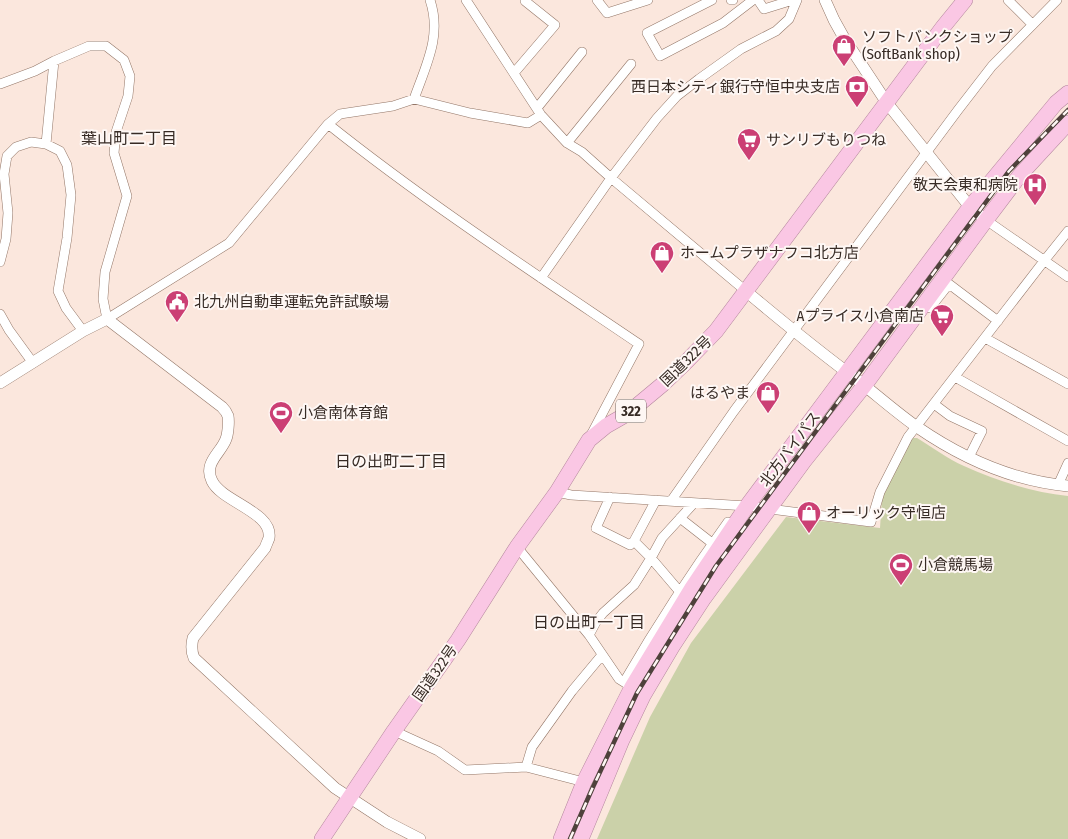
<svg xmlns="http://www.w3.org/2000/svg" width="1068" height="839" font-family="'Fira Sans Condensed','Noto Sans JP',sans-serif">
  <rect width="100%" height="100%" fill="#fbe7dd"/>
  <path fill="#cbd1a9" d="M912,438h5c15,9 31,21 47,28 33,15 68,26 104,30v343h-471l53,-122 41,-74 95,-126 94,11 2,-31z"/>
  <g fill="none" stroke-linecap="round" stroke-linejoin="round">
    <g stroke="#937667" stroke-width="10">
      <path id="minor" d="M466,0l75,115 26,28 15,9 29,26 136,114
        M597,0l10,13 41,-13
        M712,0l-65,33 13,23 63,-33 30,-23
        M731,0h2
        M758,0l6,9 29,-9
        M1008,0l24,24
        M514,73l41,-48 -30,-24
        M0,84l35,-13 19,-10 35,-15h17l18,14 6,16 -2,20 -12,36 -2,21 13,43 -22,76 -2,27 4,20 122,-76 99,-119 12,-10 53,-8 21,-7 56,14 58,10 13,-8
        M414,99c12,-34 28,-63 16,-99
        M537,108l45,-56
        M328,124c99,79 206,149 311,220l-47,89
        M567,143l64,-79
        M46,144l8,-83
        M986,220l82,57
        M0,262l6,-23 2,-26 -4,-39 3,-18 9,-9 15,-5 15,2 14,7 7,14 4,30 -4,43 -9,53 8,17 17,23
        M541,278l70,-100 46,-60 20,-22 22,-17 42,-30 35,-18 13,-12 8,-19
        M930,308l19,-24 49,37
        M0,314l9,16 24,33
        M985,338l83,46
        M955,377l113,64
        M934,404l16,12 32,15 -13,26
        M1058,485l10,-22
        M557,492l14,3 176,11 124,16 9,-30 28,-55 136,-176 24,-30
        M610,497l-14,31 34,17 4,-4
        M671,501l63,-90 224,-301 34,-44 65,-66
        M680,518l32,25
        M517,547l72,88 30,44 8,5
        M680,592l-29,-34 11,-20 32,-35
        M589,635l7,-13 7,-9 31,-28 17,-27 -17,-17 22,-41
        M624,682c32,-55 67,-109 104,-160
        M394,731l44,20 27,19 61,-3 58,15
        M526,767l6,-20 40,-56 30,-36"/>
    </g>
    <g stroke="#937667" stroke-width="12">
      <path id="tertiary" d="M825,0l9,20 10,18 43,65 83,104 16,13
        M747,292c37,31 74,61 113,90 19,15 37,31 57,45 45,31 97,54 151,59
        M0,383l83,-52 24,-12 115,88c2,2 5,6 6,9 1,6 0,18 -2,23 -5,14 -23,24 -14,42 10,21 61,31 57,57 -1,3 -3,7 -4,10l-72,90c-2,8 -2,13 1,20l141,130 52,34 33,17"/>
    </g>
    <g stroke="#b4879d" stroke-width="16">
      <path id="trunk" d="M322,839l72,-108 64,-91 59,-93 40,-55 32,-52 17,-14 21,-12 36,-30 22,-21 31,-32 227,-304 22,-27
        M561,839l23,-57 48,-95 60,-99 55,-82 223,-299 86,-104 12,-10
        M581,839l41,-99 21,-44 29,-49 32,-49 100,-137 60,-75 122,-166 34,-45 48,-52"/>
    </g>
    <use href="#minor" stroke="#fff" stroke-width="9"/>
    <use href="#tertiary" stroke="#fff" stroke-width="11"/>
    <use href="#trunk" stroke="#fac7e4" stroke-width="15"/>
    <g stroke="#4e413b" stroke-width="4.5">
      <path id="rail" d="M570,839l23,-52 44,-94 79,-127 293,-395 59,-61"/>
    </g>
    <use href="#rail" stroke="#fef7f4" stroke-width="2.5" stroke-dasharray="8" stroke-linecap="butt"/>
  </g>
  <defs>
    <g id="shop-pin" transform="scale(1.25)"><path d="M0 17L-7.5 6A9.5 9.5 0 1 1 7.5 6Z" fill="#cb3f74" stroke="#fef7f4"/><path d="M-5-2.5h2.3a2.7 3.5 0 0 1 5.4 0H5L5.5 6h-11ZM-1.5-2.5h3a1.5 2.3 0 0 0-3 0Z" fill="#fff"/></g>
    <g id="bank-pin" transform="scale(1.25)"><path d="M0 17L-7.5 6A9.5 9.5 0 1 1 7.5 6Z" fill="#cb3f74" stroke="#fef7f4"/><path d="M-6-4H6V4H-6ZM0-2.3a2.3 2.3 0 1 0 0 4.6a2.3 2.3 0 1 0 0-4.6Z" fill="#fff"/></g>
    <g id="supermarket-pin" transform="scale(1.25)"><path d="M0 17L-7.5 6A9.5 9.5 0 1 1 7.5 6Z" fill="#cb3f74" stroke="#fef7f4"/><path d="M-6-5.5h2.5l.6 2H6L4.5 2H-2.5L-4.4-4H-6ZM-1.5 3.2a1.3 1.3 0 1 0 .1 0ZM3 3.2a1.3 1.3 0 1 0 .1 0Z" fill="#fff"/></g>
    <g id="hospital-pin" transform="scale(1.25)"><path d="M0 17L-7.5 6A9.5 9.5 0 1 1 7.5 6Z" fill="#cb3f74" stroke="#fef7f4"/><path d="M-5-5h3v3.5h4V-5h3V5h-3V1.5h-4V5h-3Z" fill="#fff"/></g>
    <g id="civic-pin" transform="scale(1.25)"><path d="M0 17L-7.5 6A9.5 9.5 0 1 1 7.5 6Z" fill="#cb3f74" stroke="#fef7f4"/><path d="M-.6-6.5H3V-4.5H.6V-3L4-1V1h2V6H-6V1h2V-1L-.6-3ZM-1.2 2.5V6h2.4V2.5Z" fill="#fff"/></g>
    <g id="stadium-pin" transform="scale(1.25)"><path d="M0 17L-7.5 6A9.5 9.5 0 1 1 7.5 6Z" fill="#cb3f74" stroke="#fef7f4"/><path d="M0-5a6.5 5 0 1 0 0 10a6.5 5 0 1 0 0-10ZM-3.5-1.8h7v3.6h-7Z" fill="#fff"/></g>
  </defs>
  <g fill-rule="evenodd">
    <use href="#shop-pin" x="844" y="46"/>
    <use href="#bank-pin" x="857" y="87"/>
    <use href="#supermarket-pin" x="749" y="140"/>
    <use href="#hospital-pin" x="1035" y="185"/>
    <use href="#shop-pin" x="662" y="253"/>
    <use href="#civic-pin" x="177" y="302"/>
    <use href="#supermarket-pin" x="942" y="316"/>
    <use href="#shop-pin" x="768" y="393"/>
    <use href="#stadium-pin" x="281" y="413"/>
    <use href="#shop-pin" x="809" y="513"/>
    <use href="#stadium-pin" x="901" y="565"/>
  </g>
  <g text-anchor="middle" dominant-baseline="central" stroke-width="4" stroke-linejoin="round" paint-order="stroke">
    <rect fill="#fef7f4" stroke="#736863" stroke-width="1" x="616" y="399.5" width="30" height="23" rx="4"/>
    <g font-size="14" font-weight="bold" fill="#372b25">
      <text x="631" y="411">322</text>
    </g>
    <g font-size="15" fill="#372b25" stroke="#fef7f4" text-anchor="start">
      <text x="862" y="37">ソフトバンクショップ<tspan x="862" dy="17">(SoftBank shop)</tspan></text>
      <text x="840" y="87" text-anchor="end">西日本シティ銀行守恒中央支店</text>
      <text x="766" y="140">サンリブもりつね</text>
      <text x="1018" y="185" text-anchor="end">敬天会東和病院</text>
      <text x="680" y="253">ホームプラザナフコ北方店</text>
      <text x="194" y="302">北九州自動車運転免許試験場</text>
      <text x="924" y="316" text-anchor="end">Aプライス小倉南店</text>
      <text x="750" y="393" text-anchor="end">はるやま</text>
      <text x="298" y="413">小倉南体育館</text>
      <text x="826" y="513">オーリック守恒店</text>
      <text x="918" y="565">小倉競馬場</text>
    </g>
    <g font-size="15" fill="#372b25" stroke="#fef7f4">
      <text transform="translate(686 361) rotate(-44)">国道322号</text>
      <text transform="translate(790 449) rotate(-53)">北方バイパス</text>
      <text transform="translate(435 673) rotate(-55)">国道322号</text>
    </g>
    <g font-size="16" fill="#372b25" stroke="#fef7f4">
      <text x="129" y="138">葉山町二丁目</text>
      <text x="391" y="461">日の出町二丁目</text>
      <text x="589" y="622">日の出町一丁目</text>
    </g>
  </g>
</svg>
